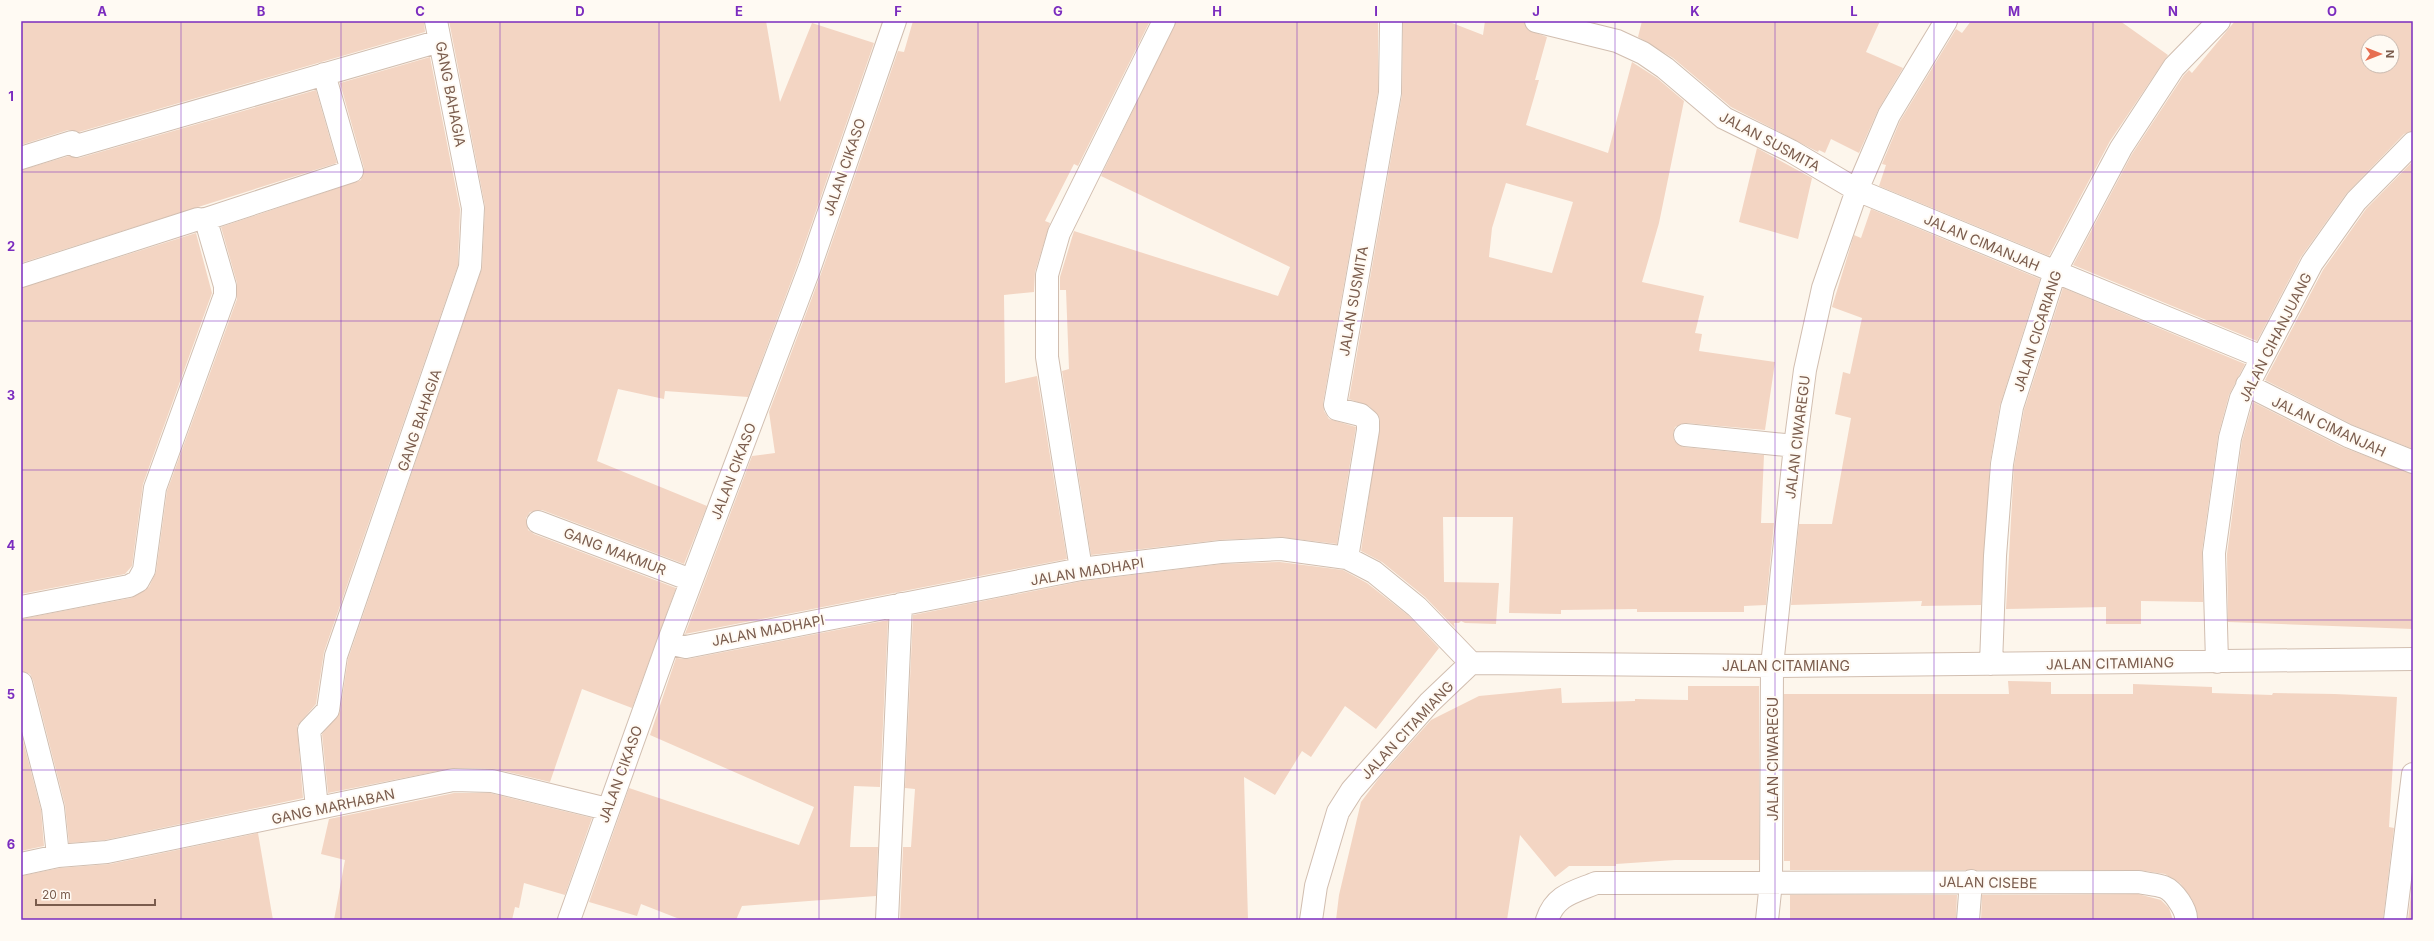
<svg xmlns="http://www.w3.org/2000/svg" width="2434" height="941" font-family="Inter,sans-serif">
  <rect width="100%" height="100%" fill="#fdf6ec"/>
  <path fill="#f3d5c3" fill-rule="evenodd" d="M21,21h403l1,11 -346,100 -11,-2 -47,15z
    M449,21h317l14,81 32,-79 62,20 -76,220 -50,134 -83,-6 -1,8 -46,-10 -21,72 110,45 -23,58 -142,-54 -12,2 -4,6 2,12 6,4 142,54 -44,120 -50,-19 -32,93 -55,-13 -42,-1 -125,25 -6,-59 18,-22 8,-53 134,-391 3,-62z
    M913,21h237l-72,145 -4,-2 -29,57 5,2 -15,49 -1,20 -30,3 1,88 32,-7 30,183 -382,75 67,-178 23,-3 -6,-41 53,-141 76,-220 6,1z
    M1176,21h202v71l-55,311 1,8 5,8 27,8 -19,117 -57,-7 -61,3 -128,15 -29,-184 7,-2 -3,-79h-6v-13l14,-46 204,65 12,-29 -189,-91z
    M1403,21h44l36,14 2,-14h39l4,9 19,7 -12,43h4l-13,45 82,28 24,-91 25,16 27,23 -25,122 -17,59 62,14 -9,37 7,1 -3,17 76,11 -10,68 -79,-7 -11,4 -2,7 1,6 9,7 81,8 -3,68h13l-8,82 -22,1v6h-107v-3l-76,1v4l-52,-1 4,-96h-70l1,65 55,1 -3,41 -31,-1 -4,-2 -2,2h-5l1,5 -30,-31 -43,-35 -21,-11 19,-130 -1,-5 -10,-10 -20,-7 53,-304zM1506,183l67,19 -21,71 -63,-16 3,-29z
    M1642,21h238l-14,31 37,16 -25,42 -19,43 -28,-14 -6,14 -6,-3 -1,2 -87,-45 -58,-49 -35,-21z
    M1971,21h149l48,34 -58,86 -61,115 -170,-70 7,-21 -4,-1 18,-43 56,-92 6,4z
    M2235,21h178v110l-9,3 -58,60 -45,63 -44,84 -184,-76 59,-111 52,-79 5,-5 3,3zM2368,42h24v24h-24z
    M430,57l30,152 -2,56 -134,387 -8,52 -19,22 6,72 -198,42 -36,3 -4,-38 -32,-125 -3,-6 -9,-3v-52l110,-21 18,-11 7,-15 11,-81 70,-192v-16l-16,-56 140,-47 3,-12 -24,-85z
    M316,90l21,73 -316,100v-93l48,-14 10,2z
    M1757,148l55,30 -14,61 -59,-17z
    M2413,161v288l-60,-24 -88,-45 58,-110 43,-61z
    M1871,209l169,70 -40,126 -10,58 -9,142 -60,1 1,-5 -131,4 8,-81h33l19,-106 -16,-4 8,-42 7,2 12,-56 -30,-11 22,-72 7,3z
    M196,233l16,60 -69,191 -11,82 -7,8 -104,20v-306z
    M2063,288l182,76 -16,31 -11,41 -16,115 1,51 -62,-1v23h-35v-17l-100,2 8,-143 10,-56z
    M2253,402l89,45 71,27v155l-185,-7 -1,-68 15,-113z
    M1280,562l63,8 24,13 42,33 30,32 -63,81 -31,-23 -34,51 -9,-6 -27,44 -31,-18 4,143h-348l3,-73h8l4,-58 -10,-1 8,-173 170,-34 139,-17z
    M888,620l-8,167 -26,-1 -4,61h28l-2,49 -134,10 -6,14h-54l-41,-16 -4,12 -48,-14 40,-114 170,57 15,-38 -164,-72 26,-77 12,1z
    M2008,681l43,1v12h82v-10l79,3v6l60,2 1,-2 62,1 62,3 -8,130 5,1 -11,92h-185l-5,-19 -13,-18 -15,-9 -26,-4h-349v-9h-6v-167h225z
    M1688,686h71v174h-84l-59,4v2h-47l-14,11 -35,-42 -13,85h-171l3,-25 22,-93 18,-24 52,-58 48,-24 82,-8 1,15 73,-2v-2l53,1z
    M21,733l20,77 3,36 -23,5z
    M454,793h36l102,25 -27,77 -41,-12 -5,25 -4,-1 -3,13h-178l11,-60 -24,-6 8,-35z
    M258,833l15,87h-252v-44l39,-8 50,-4z
    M2413,876v44h-5z
    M2138,894l23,6 8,8 4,12h-192l1,-25z
    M1790,895h167l-1,25h-166z"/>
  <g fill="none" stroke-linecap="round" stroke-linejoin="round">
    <g stroke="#d1beb0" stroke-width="24">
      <path id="minor" d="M1536,21l81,20 26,12 22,15 59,50 67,33 66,39 405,167
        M21,158l51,-16 4,4 364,-105
        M203,220l149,-49 -28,-97
        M21,276l177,-57 5,1 4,4 18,62v9l-70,193 -11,82 -6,11 -9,5 -108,21
        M2247,385l101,51 65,26
        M1685,435l110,11
        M538,522l153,58
        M1347,558l21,-128v-9l-7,-6 -24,-6 -2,-4 55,-312 1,-72
        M1081,569l-34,-212v-82l12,-42 105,-212
        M668,643l18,4 395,-78 140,-17 60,-3 66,9 27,14 43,35 54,56
        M2217,662l-3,-109 16,-115 11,-40 71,-135 44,-62 57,-58
        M1991,664l4,-108 7,-92 10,-57 43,-135 66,-124 53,-81 45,-46
        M21,683l32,125 5,48
        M317,808l-8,-78 19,-20 8,-54 134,-389 3,-59 -37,-187
        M21,864l37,-8 49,-4 346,-72 39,1 115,28
        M569,920l99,-277 142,-376 85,-246
        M887,920l14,-316
        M1311,920l5,-34 22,-74 14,-22 77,-87 42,-40 301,3 641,-7
        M1547,920c8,-25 27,-28 49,-37l543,-1c8,2 17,2 25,5 10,4 23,23 22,33
        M1767,920l4,-38 1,-216 23,-220 10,-76 18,-82 34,-98 32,-75 57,-94
        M1968,920l3,-39
        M2395,920l18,-146"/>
    </g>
    <use href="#minor" stroke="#fff" stroke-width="22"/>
  </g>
  <path fill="none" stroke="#7b2cbf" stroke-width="1" stroke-opacity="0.55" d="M181,21v899M341,21v899M500,21v899M659,21v899M819,21v899M978,21v899M1137,21v899M1297,21v899M1456,21v899M1615,21v899M1775,21v899M1934,21v899M2093,21v899M2253,21v899M21,172h2392M21,321h2392M21,470h2392M21,620h2392M21,770h2392"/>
  <g text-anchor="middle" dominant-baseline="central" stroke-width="4" stroke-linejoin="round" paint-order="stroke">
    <g font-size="14" fill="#7a5c4d" stroke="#fffaf3">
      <text transform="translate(451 94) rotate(79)">GANG BAHAGIA</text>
      <text transform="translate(1770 141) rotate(28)">JALAN SUSMITA</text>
      <text transform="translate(844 167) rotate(-71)">JALAN CIKASO</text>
      <text transform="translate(1982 242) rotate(23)">JALAN CIMANJAH</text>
      <text transform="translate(1353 301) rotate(-80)">JALAN SUSMITA</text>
      <text transform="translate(2037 331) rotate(-72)">JALAN CICARIANG</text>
      <text transform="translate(2275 337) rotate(-63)">JALAN CIHANJUANG</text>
      <text transform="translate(419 420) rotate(-71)">GANG BAHAGIA</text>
      <text transform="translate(2329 426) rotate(25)">JALAN CIMANJAH</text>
      <text transform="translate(1797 437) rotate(-83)">JALAN CIWAREGU</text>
      <text transform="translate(733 471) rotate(-69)">JALAN CIKASO</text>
      <text transform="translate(615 551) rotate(21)">GANG MAKMUR</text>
      <text transform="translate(1087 571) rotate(-9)">JALAN MADHAPI</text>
      <text transform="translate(768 630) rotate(-11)">JALAN MADHAPI</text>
      <text transform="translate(2110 663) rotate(-1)">JALAN CITAMIANG</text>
      <text x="1786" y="665">JALAN CITAMIANG</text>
      <text transform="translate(1407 730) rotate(-47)">JALAN CITAMIANG</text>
      <text transform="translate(1772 759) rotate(-90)">JALAN CIWAREGU</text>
      <text transform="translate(620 774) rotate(-70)">JALAN CIKASO</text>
      <text transform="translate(333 806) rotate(-12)">GANG MARHABAN</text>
      <text transform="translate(1988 882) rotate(1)">JALAN CISEBE</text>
    </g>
  </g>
  <rect width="2434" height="941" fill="none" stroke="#fffaf3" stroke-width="44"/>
  <g transform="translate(2380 54) rotate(90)"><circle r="19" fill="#fffaf3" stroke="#cabbb1"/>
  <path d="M0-3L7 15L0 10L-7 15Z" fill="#e76f51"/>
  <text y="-6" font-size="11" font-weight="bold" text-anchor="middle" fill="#7a5c4d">N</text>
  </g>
  <path d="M36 899v6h119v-6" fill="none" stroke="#7a5c4d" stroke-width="2"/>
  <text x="42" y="899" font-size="12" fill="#7a5c4d" stroke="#fffaf3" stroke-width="3" paint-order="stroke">20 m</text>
  <rect x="22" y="22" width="2390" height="897" fill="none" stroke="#7b2cbf" stroke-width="1.5"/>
  <g font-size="13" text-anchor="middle" font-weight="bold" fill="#7b2cbf">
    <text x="102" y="16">A</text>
    <text x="261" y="16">B</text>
    <text x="420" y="16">C</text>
    <text x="580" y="16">D</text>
    <text x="739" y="16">E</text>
    <text x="898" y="16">F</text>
    <text x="1058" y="16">G</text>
    <text x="1217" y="16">H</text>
    <text x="1376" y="16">I</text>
    <text x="1536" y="16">J</text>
    <text x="1695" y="16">K</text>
    <text x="1854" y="16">L</text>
    <text x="2014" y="16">M</text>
    <text x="2173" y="16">N</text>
    <text x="2332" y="16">O</text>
    <text x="11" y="101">1</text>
    <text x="11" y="251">2</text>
    <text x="11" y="400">3</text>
    <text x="11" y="550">4</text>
    <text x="11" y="699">5</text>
    <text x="11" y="849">6</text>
  </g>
</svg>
